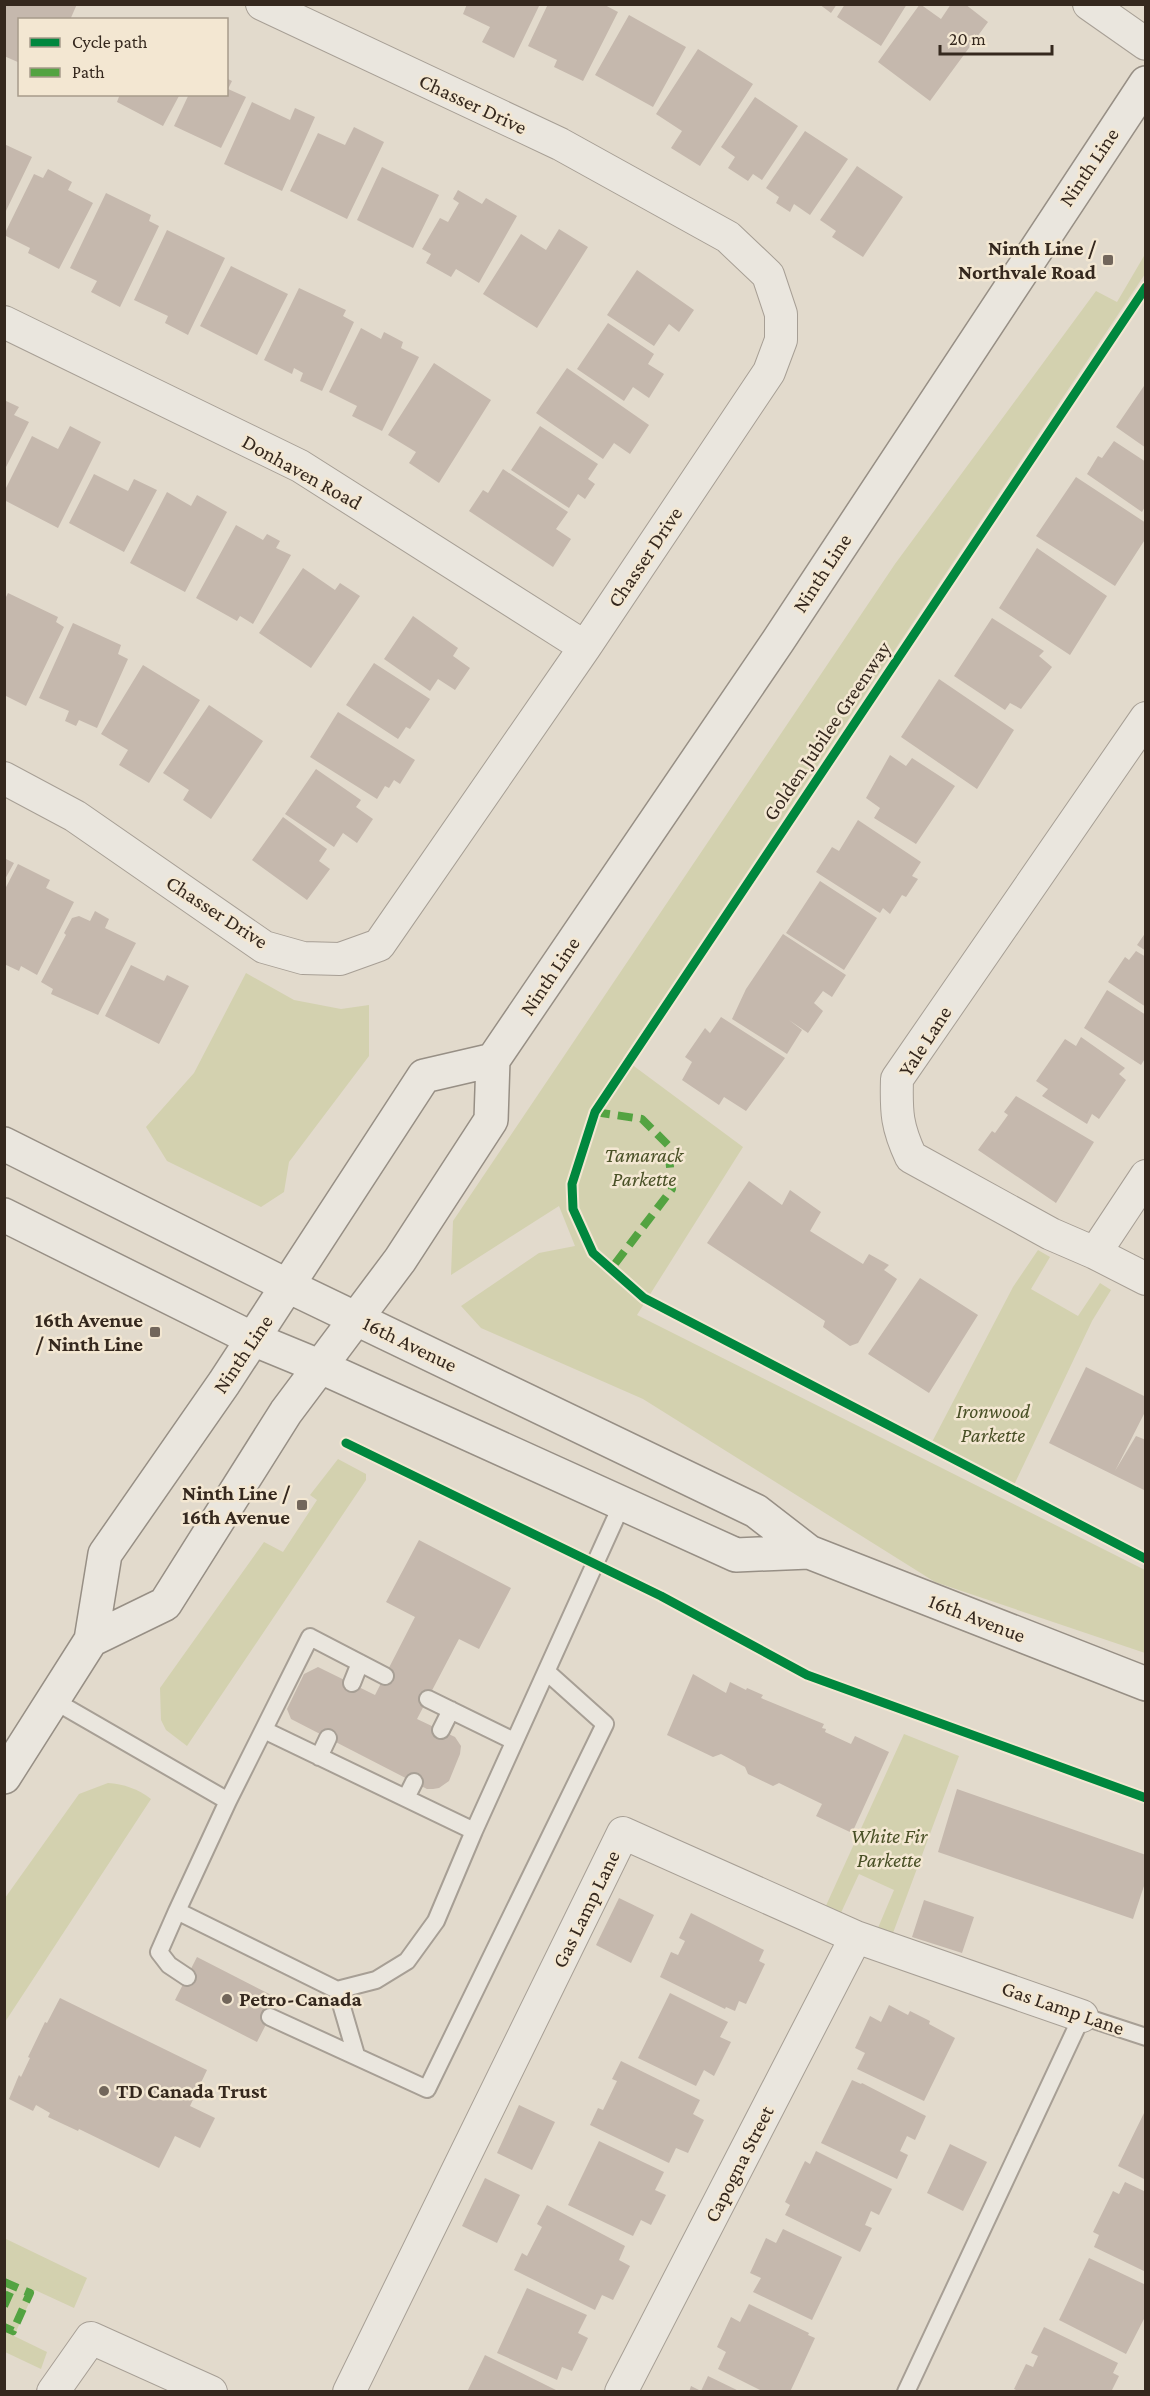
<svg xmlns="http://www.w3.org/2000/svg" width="1150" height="2396" font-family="'Crimson Pro',serif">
  <rect width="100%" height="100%" fill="#e2dacc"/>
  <path fill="#d3d1af" d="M1144,256l1,18 -522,784 120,89 -106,168 508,255v83l-210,-71 -292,-183 -162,-71 -20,-22 78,-53 36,-7 -16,-40 -108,69 2,-54 442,-657 201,-273 21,11z
    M246,973l48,27 47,9 28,-4v51l-80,106 -5,30 -23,15 -94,-46 -21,-34 48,-54z
    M1038,1250l12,7 -19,32 47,27 22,-33 11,7 -19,31 -78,164 -82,-43 81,-155z
    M338,1459l28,15v6l-179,266 -21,-16 -5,-10 -1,-32 104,-146 19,10 34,-52 -7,-5z
    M904,1734l55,22 -69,185 -15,-6 19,-45 -35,-16 -20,43 -15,-7z
    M108,1783c15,1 31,6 43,16l-146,223v-124l74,-104z
    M4,2238l83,40 -13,30 -39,-18 -21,46 33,16 -6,17 -36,-17z"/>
  <path fill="#c5b8ad" d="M4,4h73l-7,16h-50v43l-16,-7z
    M467,4h73l-26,54 -32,-16 8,-15 -27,-13z
    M548,4h55l15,8 -35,69 -29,-14 3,-7 -29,-14z
    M819,4h18l-6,9z
    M845,4h62l-26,42 -44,-29z
    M920,4l21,15 10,-15h14l23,18 -58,79 -52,-39z
    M629,15l57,32 -33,60 -58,-32z
    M698,49l55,35 -53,82 -29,-18 11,-17 -26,-17z
    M226,78l6,3 -4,8 18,8 -25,51 -47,-22 15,-32h37z
    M120,94h60l-17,32 -46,-24z
    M755,97l43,29 -36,54 -9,-6 -5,7 -20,-13 7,-11 -14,-10z
    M252,102l38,18 5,-12 20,9 -33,74 -58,-27z
    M354,127l30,15 -37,77 -57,-28 28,-58 27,12z
    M805,131l43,28 -38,56 -16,-11 -4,8 -14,-9 3,-6 -13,-9z
    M4,144l28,13 -28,58z
    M857,166l46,31 -40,60 -31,-20 4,-6 -16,-11z
    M382,167l57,28 -26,53 -56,-28z
    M48,169l24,13 -4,8 25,13 -34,66 -31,-16 2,-5 -26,-13 30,-61 9,4z
    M458,190l24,14 4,-6 31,18 -38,67 -23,-14 -5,8 -25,-14 5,-9 -9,-5 18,-31 8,4 11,-19 -6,-4z
    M106,193l45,22 -2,6 10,5 -39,81 -29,-15 6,-11 -27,-13z
    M559,229l29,18 -51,81 -54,-34 38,-60 25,16z
    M167,230l58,28 -37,77 -23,-12 3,-7 -34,-16z
    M231,266l57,28 -31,61 -57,-29z
    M637,270l57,40 -15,22 -10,-8 -15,22 -47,-31z
    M299,288l47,22 -3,6 11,6 -32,69 -22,-10 3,-8 -9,-5 -2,6 -28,-14z
    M608,323l46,31 -6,10 16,10 -15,24 -16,-11 -9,14 -47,-32z
    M361,328l20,11 3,-7 19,10 -2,6 18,9 -37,74 -30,-15 5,-10 -28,-14z
    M434,363l57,37 -52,83 -30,-20 7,-11 -28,-17z
    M567,368l82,57 -19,29 -16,-11 -11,16 -67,-46z
    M1146,383v65l-30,-21z
    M4,400l15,7 -5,8 15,7 -25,49z
    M70,426l31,16 -43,86 -54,-28v-8l28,-56 26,13z
    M540,426l58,38 -10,15 7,5 -10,15 -7,-5 -9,14 -58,-38z
    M1114,441l32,21v43l-4,7 -55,-38 11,-18 4,2z
    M503,469l65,43 -12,17 15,10 -18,28 -84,-56 14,-21 5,3z
    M94,474l34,17 6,-12 23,11 -33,62 -55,-29z
    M1076,477l70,46v15l-31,48 -79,-50z
    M167,492l24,14 6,-11 30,17 -42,80 -55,-29z
    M236,525l27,15 4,-6 13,7 -4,7 15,7 -38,69 -13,-8 -3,5 -41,-23z
    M1037,548l70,48 -37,59 -71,-47z
    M303,568l32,22 5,-7 20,13 -49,72 -52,-35z
    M8,593l50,24 -2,5 8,5 -38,79 -22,-11v-94z
    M413,616l45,32 -5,8 17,12 -15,22 -17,-11 -8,12 -46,-32z
    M992,618l52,33 -5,5 13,11 -31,42 -11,-6 -5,7 -51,-34z
    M73,623l48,22 -3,9 10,5 -31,69 -18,-8 -3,6 -11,-5 4,-10 -30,-13z
    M374,663l56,36 -20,30 -4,-2 -8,12 -52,-34z
    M143,665l57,35 -51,83 -30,-18 9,-15 -27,-16z
    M939,679l75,51 -37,59 -76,-52z
    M209,705l54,36 -52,78 -28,-19 6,-10 -26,-17z
    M338,712l77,48 -15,24 -6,-4 -5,8 -4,-2 -8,13 -67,-42z
    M890,755l16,11 6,-8 43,28 -39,58 -42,-26 6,-10 -14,-10z
    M316,769l45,31 -5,7 17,12 -16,24 -14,-10 -9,14 -49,-33z
    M283,817l44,32 -8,12 11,8 -23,31 -55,-40z
    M858,820l63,42 -9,14 6,3 -12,18 -4,-2 -12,19 -7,-6 -3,5 -64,-41 16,-25 7,4z
    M4,858l10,5 -10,18z
    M18,864l32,16 -4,8 28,14 -37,73 -16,-9 -2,5 -15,-7v-73z
    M820,881l57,37 -33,52 -58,-37z
    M95,911l14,8 -4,9 31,15 -38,72 -47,-21 2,-5 -12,-7 25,-47 -2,-2 8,-15 7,-2 11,5z
    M1146,932v19l-9,-6z
    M783,934l63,41 -14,22 -9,-6 -9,12 9,8 -15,22 -19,-13 13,10 -15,24 -55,-35 14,-30z
    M1136,951l10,6v50l-38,-25 17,-25 4,3z
    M131,965l33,16 3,-6 22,11 -30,58 -54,-28z
    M1107,990l39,25v42l-5,8 -57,-37z
    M721,1017l64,41 -39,53 -22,-14 -5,8 -37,-25 10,-18 -7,-5 20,-29 5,5z
    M1081,1037l44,31 -6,6 7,6 -27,39 -7,-5 -5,10 -45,-28 6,-7 -12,-8 29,-42 11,7z
    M1016,1096l78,46 -38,61 -78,-53 14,-19 3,2 13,-18 -4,-3z
    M749,1181l33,24 8,-15 31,22 -11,19 53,33 6,-10 20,11 -5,5 13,9 -39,64 -8,3 -27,-19 2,-6 -118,-78z
    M920,1278l58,37 -49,78 -61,-39z
    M1086,1367l60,30v13l-31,61 21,-35 10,4v51l-97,-48z
    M419,1540l92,48 -32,61 -20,-10 -42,80 38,18 6,9 -1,8 -11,27 -10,7 -6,1h-6l-136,-70 -4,-10 17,-35 14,-7 57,28 40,-78 -29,-15z
    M693,1674l33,19 4,-11 16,8 1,-2 16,7 -2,3 63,26 -2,4 4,1 -1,3 26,12 4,-8 34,16 -37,81 -36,-17 6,-12 -43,-21 -6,3 -25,-12 -3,-7 -24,-13 -8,3 -46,-22z
    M957,1789l189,66v25l-13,39 -195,-67z
    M619,1898l35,17 -23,48 -35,-18z
    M924,1900l50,17 -12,36 -50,-16z
    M691,1913l73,37 -5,11 6,3 -19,40 -7,-3 -4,10 -9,-4 -1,2 -65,-32 11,-25 7,3 7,-14 -6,-3z
    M197,1957l82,42 -22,43 -82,-42z
    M670,1993l58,29 -8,15 11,5 -17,34 -10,-6 -8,16 -58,-28z
    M60,1998l147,72 -17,36 25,12 -15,30 -25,-12 -16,32 -80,-39 -1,2 -30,-14 2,-4 -14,-8 -3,6 -24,-12 10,-24 2,2 9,-19 -2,-1 17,-35 2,1z
    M889,2005l19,10 2,-4 20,10 -1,3 26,14 -31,63 -67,-32 8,-16 -10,-5 15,-32 11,6z
    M621,2061l79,39 -7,14 11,6 -16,33 -12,-5 -7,15 -79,-38 8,-17 5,2 14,-29 -5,-2z
    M852,2080l9,4 1,-1 64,33 -11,24 -8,-4 -7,15 8,4 -11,24 -76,-36z
    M519,2105l36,17 -23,48 -35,-17z
    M1146,2109v71l-28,-14z
    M599,2141l65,31 -9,18 11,5 -15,30 -10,-5 -8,16 -65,-31z
    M950,2144l37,18 -24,49 -36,-18z
    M816,2151l76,38 -13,26 -8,-4 -6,14 7,3 -12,24 -75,-37 5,-10 -5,-3 20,-41 5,3z
    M485,2178l35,17 -23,48 -35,-17z
    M1125,2182l21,10v80l-52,-25 5,-12 -6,-3 20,-41 6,3z
    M547,2205l78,41 -6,14 11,6 -17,34 -11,-5 -7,15 -81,-40 8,-17 5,3 15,-29 -5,-3z
    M783,2229l59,28 -30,63 -59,-28 8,-14 -11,-5 16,-35 10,5z
    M1089,2258l57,27v30l-20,39 -67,-34z
    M527,2288l60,27 -9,18 10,5 -16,33 -10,-4 -5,13 -60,-27z
    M749,2304l60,29 -1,2 7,3 -25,54h-26l-46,-23 8,-17 -9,-5 14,-30 9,5z
    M1044,2327l74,36 -5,10 6,3 -8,16h-91l-6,-3 12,-25 7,3 5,-11 -7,-3z
    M485,2355l75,37h-93z
    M708,2376l33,16h-52l2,-6 10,5z"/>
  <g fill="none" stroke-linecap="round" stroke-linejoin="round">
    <g stroke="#a79f95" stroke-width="20">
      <path id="lane" d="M352,1683l8,-20
        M428,1699l86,42
        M53,1700l175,101 -51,110 160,79 39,-10 31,-19 29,-40 38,-90 148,-327
        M264,1730l210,101
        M441,1730l10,-20
        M319,1757l9,-19
        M406,1798l8,-16
        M228,1801l82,-164 75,39
        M177,1911l-18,41 10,13 18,12
        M337,1990l19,65
        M270,2017l157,72 178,-365 -58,-52
        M906,2392l176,-376 64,21"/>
    </g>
    <g stroke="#a79f95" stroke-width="34">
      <path id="street" d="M1089,4l57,40
        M4,322l296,144 285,181
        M1146,718l-249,361c-1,34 0,48 14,78l140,77 44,19 51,26
        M4,778l71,38 189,131 39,11 37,1 39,-14 206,-298 184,-275 12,-32v-26l-13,-39 -40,-38 -168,-93 -298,-140
        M1095,1253l51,-77
        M53,2392l38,-54 120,54
        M349,2392l274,-559 233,104 226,79
        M621,2392l235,-455"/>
    </g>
    <g stroke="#978f85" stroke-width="36">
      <path id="secondary" d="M4,1144l284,142 468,225 53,41 337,132
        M4,1215l249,124 68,28 415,188 73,-3
        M91,1640l74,-36 121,-192 114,-152 91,-140 2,-60 285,-419 368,-558
        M4,1777l87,-137 14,-86 119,-171 200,-307 69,-16"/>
    </g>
    <use href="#lane" stroke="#eae6de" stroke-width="16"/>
    <use href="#street" stroke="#eae6de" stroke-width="32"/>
    <use href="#secondary" stroke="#eae6de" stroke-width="33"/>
    <path stroke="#53a341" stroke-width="8" stroke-dasharray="15 8" stroke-linecap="butt" d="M595,1112l47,7 26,26 4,44 -61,80
      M4,2282l26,11 -17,38 -9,-4
      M4,2306l9,-20"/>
    <g stroke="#f3e7d2" stroke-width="13">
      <path id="cycleway" d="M1146,287l-551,825 -23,72 1,25 20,44 51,45 502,261
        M346,1443l315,153 146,79 339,123"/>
    </g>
    <use href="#cycleway" stroke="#00873e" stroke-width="9"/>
  </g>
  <g fill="#72665b" stroke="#f3e7d2" stroke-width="2">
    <rect x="1102" y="254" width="12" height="12" rx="3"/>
    <rect x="149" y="1326" width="12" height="12" rx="3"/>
    <rect x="296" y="1499" width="12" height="12" rx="3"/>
    <circle cx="227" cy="1999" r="6"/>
    <circle cx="104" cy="2091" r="6"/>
  </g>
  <g text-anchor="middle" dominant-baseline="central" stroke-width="5" stroke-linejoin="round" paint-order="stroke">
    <g font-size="21" fill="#35281e" stroke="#f3e7d2">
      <text transform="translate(473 104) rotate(25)">Chasser Drive</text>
      <text transform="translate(1089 167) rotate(-56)">Ninth Line</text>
      <text transform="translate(302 472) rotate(29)">Donhaven Road</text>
      <text transform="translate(645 557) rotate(-56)">Chasser Drive</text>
      <text transform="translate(822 573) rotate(-57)">Ninth Line</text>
      <text transform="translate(827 731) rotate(-56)">Golden Jubilee Greenway</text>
      <text transform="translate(217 912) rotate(33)">Chasser Drive</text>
      <text transform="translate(550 976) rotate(-56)">Ninth Line</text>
      <text transform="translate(925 1041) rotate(-57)">Yale Lane</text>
      <text transform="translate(410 1344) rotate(26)">16th Avenue</text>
      <text transform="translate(243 1354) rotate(-56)">Ninth Line</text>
      <text transform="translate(977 1618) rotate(21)">16th Avenue</text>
      <text transform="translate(586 1909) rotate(-64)">Gas Lamp Lane</text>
      <text transform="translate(1063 2008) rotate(19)">Gas Lamp Lane</text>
      <text transform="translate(739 2164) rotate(-63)">Capogna Street</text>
    </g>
    <g font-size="21" font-weight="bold" fill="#35281e" stroke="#f3e7d2" text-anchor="end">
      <text x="1096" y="248">Ninth Line /<tspan x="1096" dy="24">Northvale Road</tspan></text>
      <text x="143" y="1320">16th Avenue<tspan x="143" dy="24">/ Ninth Line</tspan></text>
      <text x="290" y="1493">Ninth Line /<tspan x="290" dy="24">16th Avenue</tspan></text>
      <text x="239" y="1999" text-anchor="start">Petro-Canada</text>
      <text x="116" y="2091" text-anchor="start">TD Canada Trust</text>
    </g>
    <g font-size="21" font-style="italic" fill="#495026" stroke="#f3e7d2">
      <text x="644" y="1155">Tamarack<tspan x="644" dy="24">Parkette</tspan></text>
      <text x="993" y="1411">Ironwood<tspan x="993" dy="24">Parkette</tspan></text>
      <text x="889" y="1836">White Fir<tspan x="889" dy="24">Parkette</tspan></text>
    </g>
  </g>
  <rect width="1150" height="2396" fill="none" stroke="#35281e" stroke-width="12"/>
  <rect x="18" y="18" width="210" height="78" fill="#f3e7d2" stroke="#a79b8a" stroke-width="1.5"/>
  <rect x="30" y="38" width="30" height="9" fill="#00873e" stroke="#a79b8a" stroke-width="1.5"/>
  <text x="72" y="48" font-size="18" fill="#35281e">Cycle path</text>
  <rect x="30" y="68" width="30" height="9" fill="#53a341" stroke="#a79b8a" stroke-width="1.5"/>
  <text x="72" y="78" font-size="18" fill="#35281e">Path</text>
  <path d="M940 45v9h112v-9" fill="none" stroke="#35281e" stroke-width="3"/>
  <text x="949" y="45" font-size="18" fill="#35281e" stroke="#f3e7d2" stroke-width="4.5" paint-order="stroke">20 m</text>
</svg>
